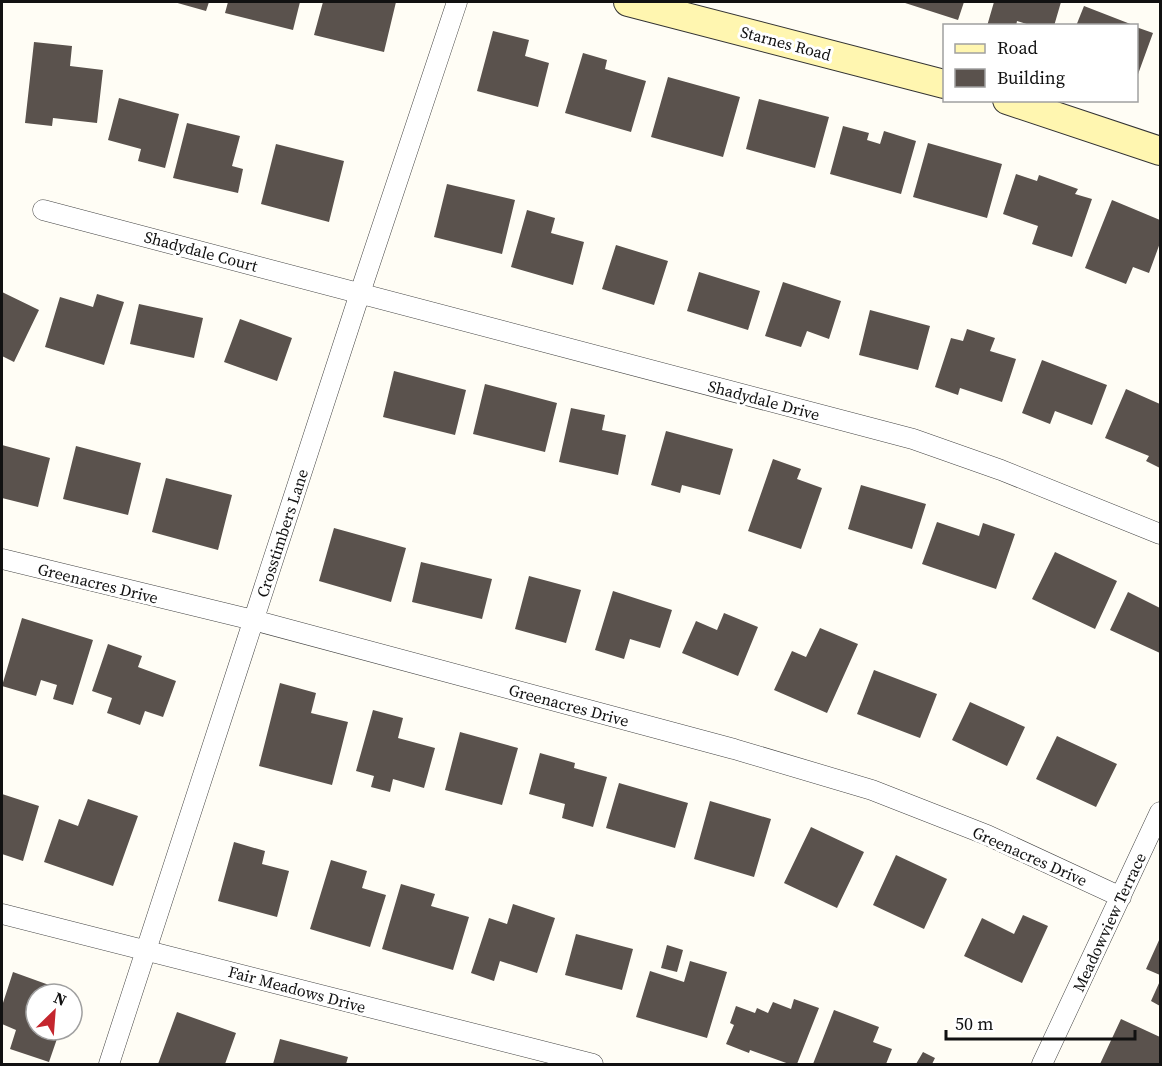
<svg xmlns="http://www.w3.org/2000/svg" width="1162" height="1066" font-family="'Source Serif 4',serif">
  <rect width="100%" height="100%" fill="#fffdf5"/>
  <path fill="#5a524d" d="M174,2h35l-3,9z
    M228,2h72l-7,28 -68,-17z
    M323,2h73l-12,50 -70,-17z
    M902,2h62l-6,18z
    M994,2h67l-7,24h-21l-16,-5 -1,5h-29z
    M1084,6l49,19v1h-57z
    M1136,27l17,6 -16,44h-1z
    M493,31l36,9 -4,16 24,7 -11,44 -61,-16z
    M34,42l38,4 -2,20 33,4 -6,53 -44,-5 -1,8 -27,-3z
    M583,53l24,7 -2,9 41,12 -15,51 -66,-19z
    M668,77l72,20 -17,60 -72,-20z
    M119,98l60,16 -14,54 -27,-7 3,-12 -33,-9z
    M759,99l70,18 -14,51 -69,-19z
    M187,123l53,13 -8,30 11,3 -5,24 -65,-15z
    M843,126l26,7 -2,7 13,4 4,-13 32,10 -15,53 -71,-20z
    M928,143l74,21 -15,54 -74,-21z
    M276,144l68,17 -15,61 -68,-18z
    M1016,174l21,7 2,-6 39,14 -3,5 17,5 -20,58 -40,-13 6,-18 -35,-12z
    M447,184l68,16 -13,54 -68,-17z
    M1112,200l48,20v23l-11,30 -16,-6 -7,17 -41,-16z
    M527,210l28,8 -4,15 33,9 -11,43 -62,-18z
    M616,245l52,16 -14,44 -52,-16z
    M699,272l61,19 -12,39 -61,-19z
    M783,282l58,19 -12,38 -22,-8 -6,16 -36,-11z
    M2,292l37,18 -25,52 -12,-6z
    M97,294l27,8 -20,63 -59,-18 15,-50 33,10z
    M139,304l64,14 -9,40 -64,-14z
    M870,310l60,16 -12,44 -59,-15z
    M240,319l52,19 -15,43 -53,-19z
    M967,329l28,9 -5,13 26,8 -14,43 -42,-14 -2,7 -23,-8 16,-49 12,3z
    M1042,360l65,25 -15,40 -37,-14 -5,13 -28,-11z
    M394,371l72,19 -11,45 -72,-18z
    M485,384l72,19 -12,49 -72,-18z
    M1126,389l34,15v64l-14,-7 3,-5 -44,-18z
    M571,408l34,7 -3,15 24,5 -8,40 -59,-13z
    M666,431l67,18 -13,46 -38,-10 -2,8 -29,-8z
    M2,445l48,13 -12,49 -36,-9z
    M76,446l65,17 -13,52 -65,-16z
    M773,459l28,10 -4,10 25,9 -21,61 -53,-18z
    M166,478l66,17 -14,55 -66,-18z
    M861,485l65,19 -14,45 -64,-20z
    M937,522l42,14 4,-13 32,11 -19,55 -74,-25z
    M334,528l72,20 -15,54 -72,-21z
    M1055,552l62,29 -22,48 -63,-30z
    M421,562l71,17 -10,40 -70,-17z
    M529,576l52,14 -15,53 -51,-14z
    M613,591l59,19 -12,38 -30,-9 -6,20 -29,-9z
    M1128,592l32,16v45l-50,-23z
    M724,613l34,14 -20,49 -56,-23 14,-32 21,9z
    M22,618l71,22 -20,65 -20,-6 4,-14 -16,-5 -5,16 -34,-10z
    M820,628l38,16 -31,69 -53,-23 18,-39 14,6z
    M108,644l34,12 -4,11 38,14 -13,36 -18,-6 -5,14 -33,-12 5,-15 -20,-7z
    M874,670l63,24 -17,44 -63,-24z
    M280,683l36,10 -5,20 37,9 -16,63 -73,-19z
    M970,702l55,25 -18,39 -55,-26z
    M373,710l30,8 -5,20 37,10 -11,40 -31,-9 -3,13 -19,-5 3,-11 -18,-5z
    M460,732l58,16 -16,57 -57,-15z
    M1057,736l60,28 -21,43 -60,-28z
    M540,753l35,10 -1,5 33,9 -14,50 -31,-9 3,-14 -36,-10z
    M619,783l69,20 -13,45 -69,-20z
    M2,794l37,12 -16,55 -21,-7z
    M88,799l50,17 -25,70 -69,-24 15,-43 19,7z
    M710,801l61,18 -17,58 -60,-18z
    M811,827l53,25 -27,56 -53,-25z
    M234,842l31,9 -3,13 27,7 -12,46 -59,-16z
    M896,855l51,24 -23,50 -51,-24z
    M331,860l36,11 -5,17 24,7 -16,52 -60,-18z
    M401,884l34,10 -4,12 38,11 -16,53 -71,-21z
    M513,904l42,14 -18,55 -37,-12 -6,20 -23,-8 18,-55 18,6z
    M1023,915l25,11 -26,57 -58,-27 18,-38 32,16z
    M576,934l57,15 -11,41 -57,-15z
    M1160,938v37l-14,-6z
    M667,945l16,5 -6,22 -16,-4z
    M690,961l37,11 -20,66 -71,-21 14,-46 34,11z
    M13,972l61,22h-38v36h24l-11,32 -39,-13 6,-19 -14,-6v-18z
    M1160,981v25l-9,-5z
    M794,999l25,9 -22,56h-8l-39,-14 -1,3 -23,-9 8,-19 -4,-2 6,-17 19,7 2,-5 11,5 5,-11 18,7z
    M834,1010l45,17 -6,15 19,7 -6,15h-73z
    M177,1012l59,21 -11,31h-67z
    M1121,1019l39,18v27h-60z
    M280,1039l68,18 -2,7h-73z
    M923,1052l12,6 -3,6h-16z"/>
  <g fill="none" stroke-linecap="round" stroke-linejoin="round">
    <g stroke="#444" stroke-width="21">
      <path id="minor" d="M43,210l870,229 88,31 159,64
        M2,559l251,61 481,129 138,41 115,45 134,62
        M2,914l591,150
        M109,1064l251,-771 97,-291
        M1042,1064l118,-252"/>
    </g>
    <g stroke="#333" stroke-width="30">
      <path id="secondary" d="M628,2l316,82
        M1007,100l153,51"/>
    </g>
    <use href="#minor" stroke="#fff" stroke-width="20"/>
    <use href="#secondary" stroke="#fff6b0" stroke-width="28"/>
  </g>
  <g text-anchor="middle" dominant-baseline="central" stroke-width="6" stroke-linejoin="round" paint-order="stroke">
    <g font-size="16" fill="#111" stroke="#fff">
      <text transform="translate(786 43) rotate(15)">Starnes Road</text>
      <text transform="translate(201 251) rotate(15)">Shadydale Court</text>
      <text transform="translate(764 400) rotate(15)">Shadydale Drive</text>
      <text transform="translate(282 533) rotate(-72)">Crosstimbers Lane</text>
      <text transform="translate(98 583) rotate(14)">Greenacres Drive</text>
      <text transform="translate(569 705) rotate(15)">Greenacres Drive</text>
      <text transform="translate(1030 856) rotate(24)">Greenacres Drive</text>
      <text transform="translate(1109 922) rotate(-65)">Meadowview Terrace</text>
      <text transform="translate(297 989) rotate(15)">Fair Meadows Drive</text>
    </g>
  </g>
  <rect width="1162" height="1066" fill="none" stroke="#111111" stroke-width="6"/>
  <rect x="943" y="24" width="195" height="78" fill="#ffffff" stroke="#a0a0a0" stroke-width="1.5"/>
  <rect x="955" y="44" width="30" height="9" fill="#fff6b0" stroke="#a0a0a0" stroke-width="1.5"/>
  <text x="997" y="54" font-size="18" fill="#111111">Road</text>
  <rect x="955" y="69" width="30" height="18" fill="#5a524d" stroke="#a0a0a0" stroke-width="1.5"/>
  <text x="997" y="84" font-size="18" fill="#111111">Building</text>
  <g transform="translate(54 1012) rotate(25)"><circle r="28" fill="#ffffff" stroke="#a0a0a0" stroke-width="1.5"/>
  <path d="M0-4.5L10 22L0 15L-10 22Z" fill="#c4262e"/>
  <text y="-9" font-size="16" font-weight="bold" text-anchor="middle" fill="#111111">N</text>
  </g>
  <path d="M946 1030v9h189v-9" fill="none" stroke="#111111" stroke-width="3"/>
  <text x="955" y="1030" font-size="18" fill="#111111" stroke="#ffffff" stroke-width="4.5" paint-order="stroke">50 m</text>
</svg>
